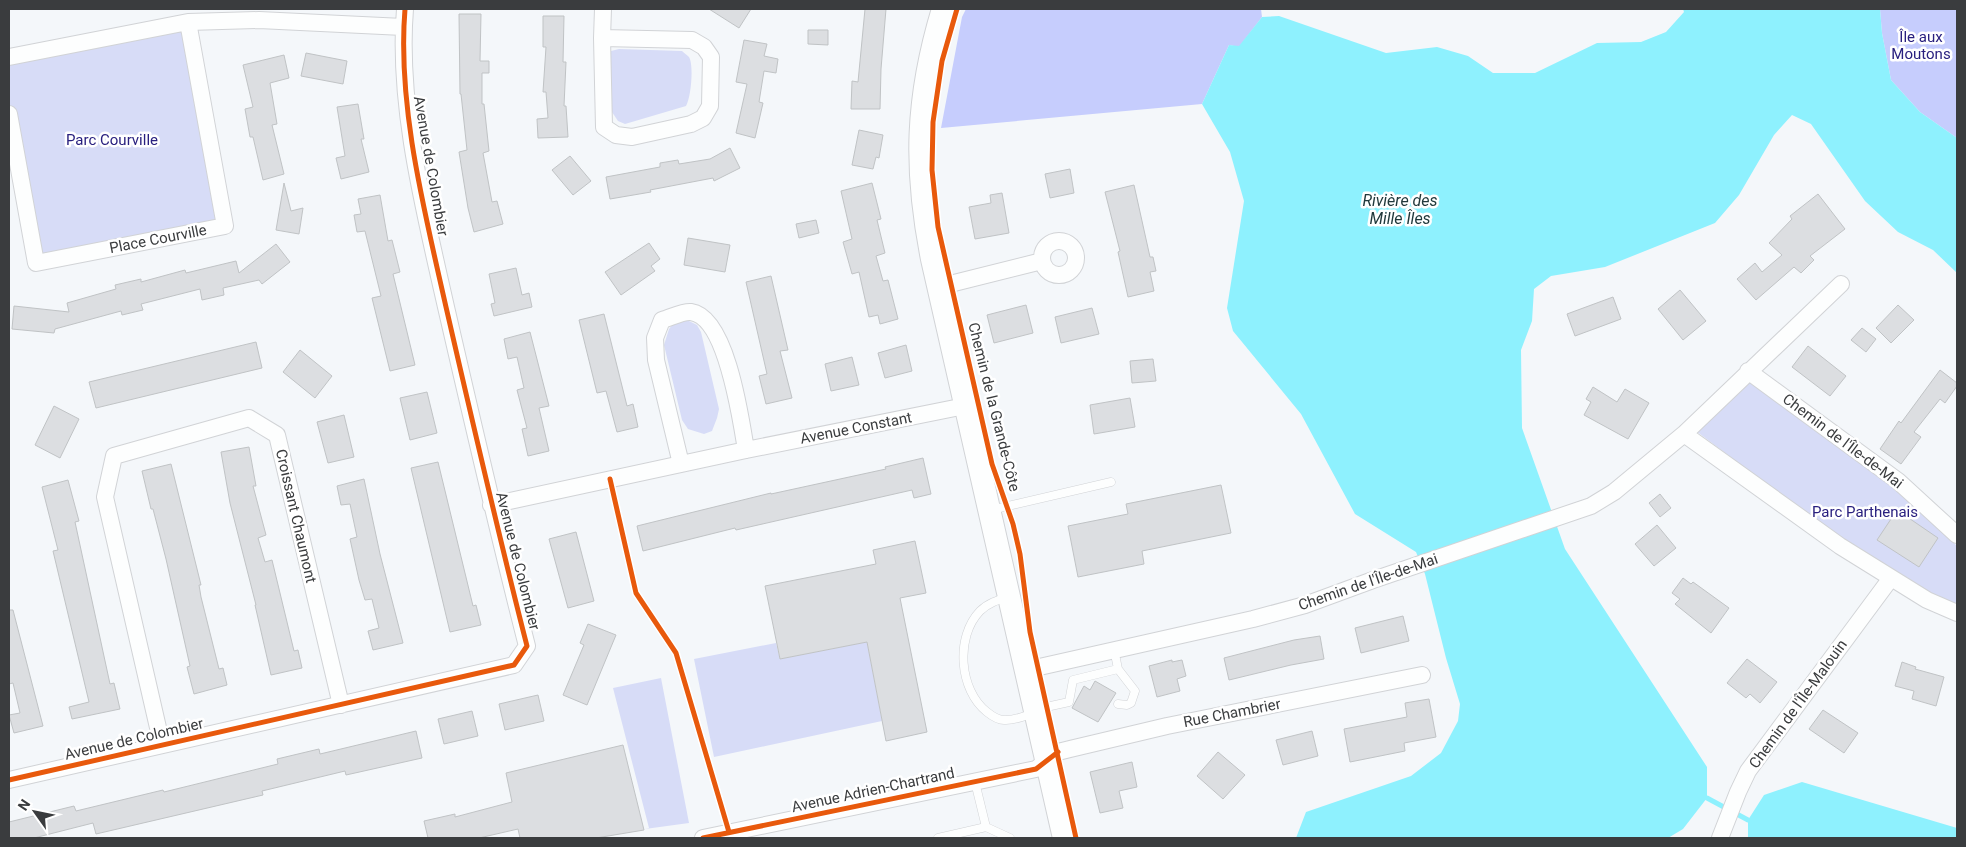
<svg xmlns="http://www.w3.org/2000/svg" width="1966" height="847" font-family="Roboto,sans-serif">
  <rect width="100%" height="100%" fill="#f4f7fa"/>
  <path fill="#d7dcf7" d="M187,22l42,202 -194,36 -26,-146v-57z
    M619,49l63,2c2,2 5,4 7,6 5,8 2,41 -3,49l-61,18 -7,-3 -6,-9 -6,-54 5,-7z
    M687,320l10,5 4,7 18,77 -2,9 -5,13 -8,3 -16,-5 -6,-9 -18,-75 5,-16 4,-5z
    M1750,380l147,110 60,56v59l-25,-9 -82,-49 -154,-116z
    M867,642l15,79 -168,36 -20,-98 82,-16 4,16z
    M661,678l28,145 -44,6 4,-1 -36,-140z"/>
  <path fill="#c6cdfd" d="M966,9h295l1,8 -23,30 -10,-2 -27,59 -261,24 21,-111z
    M1880,9h77v129l-37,-26 -29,-32 -9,-47z"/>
  <path fill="#8ef1fe" d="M1683,9h197l2,24 9,47 29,32 37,26v135l-24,-23 -35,-18 -33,-31 -54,-77 -19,-9 -18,20 -35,60 -24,28 -110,44 -54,9 -17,13 -2,32 -11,29 1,78 43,121 142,218v31l-24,31 -15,9h-372l10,-26 105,-36 30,-23 17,-32 2,-17 -14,-46 -21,-84 -9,-22 -61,-38 -54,-100 -68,-83 -6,-23 17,-107 -14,-49 -28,-48 27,-59 10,1 23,-29 17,-1 107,37 51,-6 31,9 25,17h42l62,-30 44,-1 25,-10 18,-20z
    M1802,782l155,46v10h-209v-18l16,-25z"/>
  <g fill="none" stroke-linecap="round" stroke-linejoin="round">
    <path stroke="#8ef1fe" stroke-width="5" d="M1707,798l41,22"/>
  </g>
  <path fill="#dcdee1" stroke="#c0c3c5" d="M709,9h42l-12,19z
    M865,9h21l-5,60 -1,40h-29l1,-28 6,1z
    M459,14h22l-1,47h9v12h-7v31h2l5,47 -6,2 9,49 5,-1 6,23 -29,8 -6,-24 -9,-56 8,-2 -6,-56h-1z
    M543,16h21l-1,46h3l-2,44h2l2,31 -30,1 -1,-19 11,-1 -2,-26h-3l3,-45h-3z
    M808,30h20v15l-20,-1z
    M744,40l23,4 -3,12 14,3 -2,14 -12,-2 -5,31 4,1 -8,35 -19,-5 11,-49 -11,-2z
    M306,53l41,8 -4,23 -42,-8z
    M284,55l5,23 -19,5 7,41 -5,1 12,49 -21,6 -10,-43h-3l-5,-28 8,-2 -10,-42z
    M358,104l6,35h-3l8,33 -28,7 -5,-21 9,-2 -8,-49z
    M859,130l24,5 -4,23 -3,-1 -3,12 -21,-4z
    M730,148l10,20 -26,13 -1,-3 -63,12 1,2 -41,7 -4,-22 54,-10v-4l18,-3 1,4 31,-5z
    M570,156l21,25 -18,14 -21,-25z
    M1070,169l4,24 -24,5 -5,-24z
    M284,183l7,28 12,-3 -4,26 -23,-4z
    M872,183l9,36 -4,1 8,33 -9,3 7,25 5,-1 10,39 -18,5 -2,-9 -9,2 -10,-45 -7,2 -9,-32 9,-3 -11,-48z
    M1134,185l16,72h3l3,14 -6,1 4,19 -26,6 -10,-45 2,-1 -15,-59z
    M1002,193l7,40 -34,6 -6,-32 22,-4 -1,-8z
    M1818,194l27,35 -35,27 4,4 -13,13 -7,-6 -38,33 -19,-21 18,-16 7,9 20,-17 -13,-12 23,-24 -2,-3z
    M380,195l8,46 4,-1 8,32 -7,2 22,91 -25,6 -18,-73 9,-2 -16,-65 -8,1 -3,-17 7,-1 -3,-15z
    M816,220l3,13 -20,5 -3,-14z
    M688,238l42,7 -5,27 -41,-7z
    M649,243l11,16 -9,7 4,5 -34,24 -16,-23z
    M276,244l14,18 -28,22 -3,-4 -36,8 1,7 -22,5 -2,-11 -59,15 2,6 -21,5 -1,-4 -66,18 -1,4 -42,-4 2,-23 55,6 -2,-9 49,-14 -1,-4 26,-6v3l44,-12 1,3 50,-12 3,12z
    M516,268l6,27 7,-2 3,14 -38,9 -3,-12 4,-1 -6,-29z
    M771,276l17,74 -8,1 12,47 -26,6 -7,-28 8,-2 -21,-92z
    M1680,290l26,31 -23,19 -25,-31z
    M1613,297l8,22 -46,17 -8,-22z
    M1026,305l7,28 -39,10 -7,-28z
    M1898,305l16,15 -23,23 -15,-15z
    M1092,308l7,26 -38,9 -6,-26z
    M604,314l23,92 6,-2 5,23 -21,5 -11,-41 -9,2 -18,-73z
    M1862,328l14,11 -10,13 -15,-12z
    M530,332l19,74 -10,2 10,43 -21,5 -6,-27 5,-1 -10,-38 7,-2 -7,-31 -9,2 -4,-20z
    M256,342l6,26 -166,40 -7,-26z
    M906,345l6,26 -27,7 -7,-25z
    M1808,346l38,30 -16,20 -38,-29z
    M300,350l32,26 -17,22 -32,-26z
    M852,357l7,28 -28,6 -6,-27z
    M1153,359l3,22 -24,2 -2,-22z
    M1940,370l17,13v3l-12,17 -5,-4 -26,33 7,5 -20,27 -21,-15 19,-28 2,2z
    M1593,387l24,15 8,-13 24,14 -21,36 -44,-24 7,-13 -5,-3z
    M427,392l10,41 -27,7 -10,-42z
    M1130,398l5,29 -41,7 -4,-29z
    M54,406l25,13 -19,39 -25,-13z
    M344,415l10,42 -26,6 -11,-41z
    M249,447l7,39h-3l13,49 -8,3 7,24 7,-2 22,91 4,-1 4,18 -31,7 -16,-70h1l-26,-102 -9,-51z
    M923,458l8,36 -17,4 -2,-8 -176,40 -1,-2 -92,23 -6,-25 134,-33v1l115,-25 -1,-2z
    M438,462l35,144 3,-1 5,20 -31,7 -39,-164z
    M171,464l30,121h-2l2,12 18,72 4,-1 4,17 -33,9 -7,-27 3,-1 -24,-107 -13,-50h-2l-9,-38z
    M364,479l16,75 23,89 -30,7 -5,-19 11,-3 -7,-29 -7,1 -6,-20 -9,-41 7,-2 -7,-33 -9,1 -4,-19z
    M68,480l11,41 -4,1 35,162 4,-1 6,26 -48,10 -3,-12 20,-5 -36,-151 5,-1 -16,-63z
    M1221,485l10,48 -89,18 2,13 -66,13 -10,-51 60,-12 -2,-10z
    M1660,494l11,14 -11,9 -11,-14z
    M1897,510l41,28 -19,29 -42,-27z
    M1657,525l19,23 -22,18 -19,-22z
    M576,532l18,69 -26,7 -19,-69z
    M915,541l11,52 -26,5 27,134 -41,9 -19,-99 -87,17 -15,-73 111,-22 -3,-14z
    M1683,578l8,6 2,-2 36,26 -18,25 -36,-29 5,-5 -8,-6z
    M9,610h4l30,116 -29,7 -5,-18 11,-2 -7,-30 -4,1z
    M1403,616l6,25 -48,12 -6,-25z
    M588,624l28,11 -29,70 -24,-10 21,-50 -4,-2z
    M1320,636l4,23 -33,6 -62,15 -5,-22 70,-18z
    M1747,659l30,23 -17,21 -10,-9 -4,4 -19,-15z
    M1172,660v2l10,-2 4,16 -9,3 3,12 -23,6 -8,-31z
    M1902,662l14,5 -1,2 29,8 -8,29 -24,-7 2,-8 -19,-5z
    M1095,681l21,12 -18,29 -26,-14 12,-22 6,4z
    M538,695l6,26 -39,9 -6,-26z
    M1429,699l7,38 -32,6 1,8 -55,11 -6,-33 63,-12 -2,-14z
    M1823,710l35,23 -14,20 -35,-24z
    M472,711l6,25 -34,8 -6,-25z
    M416,731l6,27 -76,17 -1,-4 -83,20 1,4 -167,39 -3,-11 -59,15h-25v-16l65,-16 2,5 87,-21 1,2 114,-28 -1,-5 42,-10 1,5z
    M1312,731l6,25 -35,9 -7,-25z
    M623,745l21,85 -48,8h-76l-2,-9 -39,9h-51l-4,-17 31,-7v3l57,-15 -6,-29z
    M1218,752l27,23 -22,24 -26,-23z
    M1132,762l5,25 -18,4 4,17 -23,5 -10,-41z"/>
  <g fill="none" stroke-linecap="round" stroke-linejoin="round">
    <g stroke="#d1d3d6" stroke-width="9">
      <path id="service" d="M991,510l120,-28
        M1008,597c-10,3 -20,6 -28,14 -25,26 -21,79 7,101 5,4 11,8 17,8 10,1 21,-4 30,-7
        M1118,704l9,1 4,-2 4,-12 -17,-22
        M1037,709l32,-7 4,-22 45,-11 -4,-20
        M986,827l24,11
        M938,838l48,-11 -11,-45"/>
    </g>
    <g stroke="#d1d3d6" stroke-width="18">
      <path id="minor" d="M602,38l90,2 12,7 7,10 -1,49 -7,12 -12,6 -59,13 -16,-2 -12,-8 -2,-89 1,-29
        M9,57l179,-35 71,-2 144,7
        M9,114l27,149 189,-37 -37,-204
        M1042 258a17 17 0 1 1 34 0a17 17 0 1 1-34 0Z
        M938,287l104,-26
        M1748,371l150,110 59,54
        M1684,434l156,112 87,54 30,13
        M681,464l-25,-104 -1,-22 7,-18c8,-2 21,-9 29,-8 36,5 50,108 55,138
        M491,505l255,-55 219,-44
        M1026,670l227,-51 52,-14 68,-25 218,-74 23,-14 70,-58 157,-150
        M162,745l-57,-248 9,-41 135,-38 28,17 64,270
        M9,780l505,-115 13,-19c-29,-113 -55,-226 -81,-339 -21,-94 -49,-201 -41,-298
        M703,838l333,-69 22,-17 12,-3 97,-23 255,-51
        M1720,838l18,-46 10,-21 143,-193"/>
    </g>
    <g stroke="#d1d3d6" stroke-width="24">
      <path id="secondary" d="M943,9c-27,89 -29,159 -11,250l132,579"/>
    </g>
    <use href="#service" stroke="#fdfefe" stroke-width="8"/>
    <use href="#minor" stroke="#fdfefe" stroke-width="16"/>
    <use href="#secondary" stroke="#fdfefe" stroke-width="22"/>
    <g stroke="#fff" stroke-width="8">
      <path id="cycleway" d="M957,9l-15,52 -9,61 -1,48 6,57 54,237 21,60 7,30 10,78 46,206
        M610,479l26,114 40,60 53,179
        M9,780l505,-115 13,-19c-29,-113 -55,-226 -81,-339 -21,-94 -49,-201 -41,-298
        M703,838l333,-69 22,-17"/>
    </g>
    <use href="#cycleway" stroke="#e8590c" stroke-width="5"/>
  </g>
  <g text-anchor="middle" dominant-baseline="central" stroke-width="5" stroke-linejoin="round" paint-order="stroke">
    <g font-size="15" fill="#29207f" stroke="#fff">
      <text x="1921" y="37">Île aux<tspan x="1921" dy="17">Moutons</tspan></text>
      <text x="112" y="140">Parc Courville</text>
      <text x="1865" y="512">Parc Parthenais</text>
    </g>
    <g font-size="15" fill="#3a3c3e" stroke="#fff">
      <text transform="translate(431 166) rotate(80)">Avenue de Colombier</text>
      <text transform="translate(158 239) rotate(-11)">Place Courville</text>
      <text transform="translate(994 407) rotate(76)">Chemin de la Grande-Côte</text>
      <text transform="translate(856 428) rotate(-11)">Avenue Constant</text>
      <text transform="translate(1843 441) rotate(37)">Chemin de l'Île-de-Mai</text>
      <text transform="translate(296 516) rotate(77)">Croissant Chaumont</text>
      <text transform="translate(518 561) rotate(76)">Avenue de Colombier</text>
      <text transform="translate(1368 582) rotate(-19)">Chemin de l'Île-de-Mai</text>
      <text transform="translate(1798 704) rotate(-54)">Chemin de l'Île-Malouin</text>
      <text transform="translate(1232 713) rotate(-11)">Rue Chambrier</text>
      <text transform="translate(134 739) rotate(-13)">Avenue de Colombier</text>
      <text transform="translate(873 790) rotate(-12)">Avenue Adrien-Chartrand</text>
    </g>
    <g font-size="16" font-style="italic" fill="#21393c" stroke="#fff">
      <text x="1400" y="200">Rivière des<tspan x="1400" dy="18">Mille Îles</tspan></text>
    </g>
  </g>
  <rect width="1966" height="847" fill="none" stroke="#3a3c3e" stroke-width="20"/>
  <g transform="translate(35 812) rotate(303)" stroke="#ffffff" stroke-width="4" paint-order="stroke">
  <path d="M0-4L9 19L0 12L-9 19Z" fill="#3a3c3e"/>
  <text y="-8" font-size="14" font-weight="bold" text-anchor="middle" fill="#3a3c3e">N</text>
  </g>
</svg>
